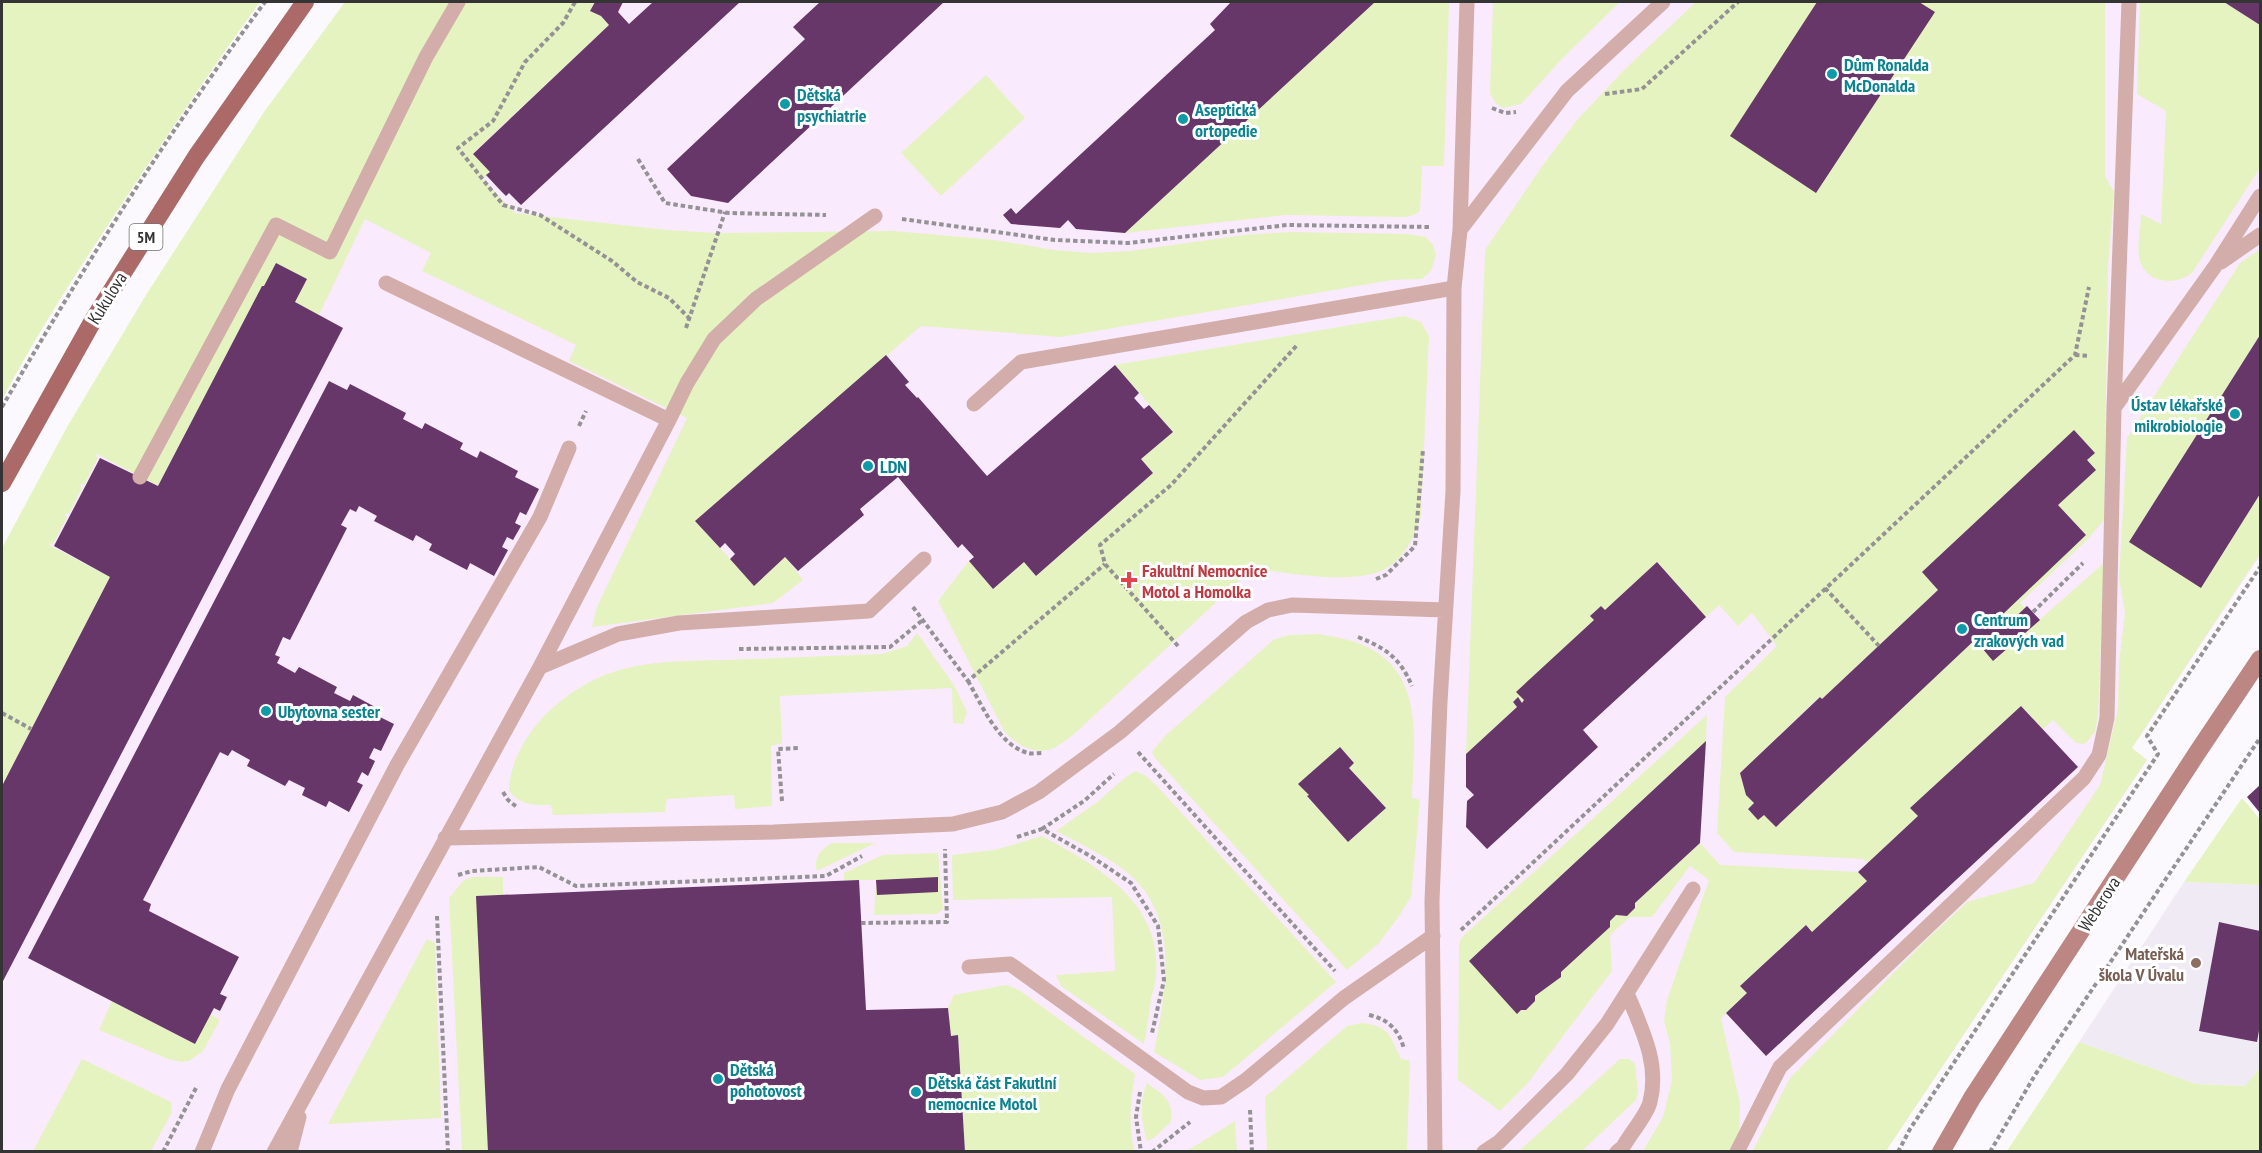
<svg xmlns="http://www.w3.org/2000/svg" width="2262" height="1153" font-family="'PT Sans Narrow',sans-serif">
  <rect width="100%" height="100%" fill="#fcf9fe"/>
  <path fill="#f0eaf5" d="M2184,882l76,3v183l-14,18 -50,-2 -117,-42z"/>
  <path fill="#faeafd" d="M500,2h1760v554l-128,192 15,12 -261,391 -1884,1v-547l86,-166 189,-251z"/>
  <path fill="#e5f3c0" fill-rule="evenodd" d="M2,2h258c-41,56 -80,115 -119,173 -49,74 -98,147 -139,225z
    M345,2h250l-5,9 11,5 8,9 -136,128 17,19 -7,7 32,34 152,17 50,3 177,-2 101,9 59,10 37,3 39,-2 114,-16 46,-3 116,2 20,3 7,8 3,10 -5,16 -9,8 -30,1 -331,57 -140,-11 -226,195 59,64 31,-28 18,23 -30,23 -181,24 5,-20 90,-189 -118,-57 7,-16 -154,-74 9,-18 -66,-34 -46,96 -57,-29 -104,200 -61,-32 -1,3 2,1 -14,27 -3,-1 -1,2 2,2 -13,26 -3,-1 -1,2 2,2 -14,27 -3,-1 -1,2 61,32 -108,209v-238l65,-121 79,-132 118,-183z
    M1375,2h74l-5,164h-22l-2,45 -6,4 -9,2 -119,-2 -161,18z
    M1493,2h127l-58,57 -41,45 -18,4 -7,-4 -6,-11z
    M1696,2h409v174l9,16 -6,73 -4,255 -16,19 -68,64 5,5 -16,15 -7,-8 84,-80 -28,-30 29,-45 8,-7 -21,-22 -152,141 16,18 -116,109 -3,-2 -79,76 6,22 8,8 -6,6 10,10 6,-4 12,11 203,-190 8,7 -5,6 12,11 110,-97 -6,152 -3,17 -10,12 -9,-1 -23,-23 -10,9 -22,-23 -110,102 7,8 -50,47 -5,-4 -129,-7 -17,-19 8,-136 52,-51 -25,-33 -14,13 -19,-21 -13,12 -49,-55 -52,48 -4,-4 -11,10 4,4 -77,72 7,8 -2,3 -4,-5 -5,4 4,5 -51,47 19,-504 58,-85 34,-45 49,-52z
    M2140,2h84l36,23v143l-68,105c-18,14 -48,10 -53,-16 -2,-13 2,-30 2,-43l20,10 5,-113 -29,-17z
    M986,75l39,43 -84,78 -40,-43z
    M2260,249v86l-131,207 72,45 59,-93v60l-128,194 15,12 -261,391 -134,1 38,-74 134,-136 43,-40 67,-19 66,-98 18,-76 1,-46 6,-50 -6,-34 8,-141 113,-175z
    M1404,316l17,6 8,14 -8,180c-5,19 -17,43 -36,53 -32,17 -97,3 -133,0l-180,167c-6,4 -13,10 -20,13 -19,6 -36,-5 -48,-18l-66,-130 31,-40 24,28 31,-27 12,14 117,-103 -12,-14 32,-27 -58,-67z
    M917,633l37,52 13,27 -4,12 -10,-1 -1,-35 -172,8 2,47 -11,3 1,60 -37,3 -1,-14 -67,4 -2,13 -112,3 -2,-10c-19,0 -29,1 -42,-14 2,-58 61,-108 114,-122 34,-9 70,-8 104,-9 52,-2 103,-4 155,-6l25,-8z
    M1319,634c17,3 35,6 50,14 57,29 44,97 43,150l8,2 -9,97 -14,22 -19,25 -31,26 -193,-213 -2,-5 12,-15 109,-97 16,-5zM1340,747l14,16 -5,5 37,40 -38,34 -41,-45 2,-2 -10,-11z
    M1707,715l-1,26 -237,220 48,52 4,-3h5l9,-9v-5l26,-19v-5l55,-57 11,1 8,-13 65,-60 20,22 138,7 9,9 -55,51 -6,-7 -66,61 7,7 -26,25 19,85 -1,31 -10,17h-86l20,-34 9,-37 -2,-37 -6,-22 3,-21 42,-120 -19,-14 -38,51h-22l-20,18 2,36 -85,113 -27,27 -42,-31 1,-136 2,-6z
    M1136,771l10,5 10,9 180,197 -113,95 -23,3 -46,-28c12,-61 28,-138 -30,-182 -20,-15 -45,-27 -68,-39l40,-28 31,-27z
    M2242,798l18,21v66l-76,-3z
    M1042,836c56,30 121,67 114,140 0,8 -3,15 -5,23 -2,15 -4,30 -7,45l-83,-58 -5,-11 59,-4 -3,-74 -159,3 -1,-45 43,-5z
    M832,843h43l-58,28c-4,-13 4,-22 15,-28z
    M938,853l5,56 -6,5 -63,1 2,-35h-32v-7l39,-18z
    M472,877h31v18l-26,1 11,255h-26l-13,-253 14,-17z
    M427,939l8,4 6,175 -113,6z
    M1006,985l13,5 116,84c-4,26 -7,49 -1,75l-4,3 -165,-1 -7,-115h-7l-3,-28 6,-13z
    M112,1001l82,43 16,-30 10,6 -17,31 -14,10 -8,1 -13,-3 -69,-29z
    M1362,1023c28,3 28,13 39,36l9,2 -3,90h-140l-2,-54 82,-71z
    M2079,1042l117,42 49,2 15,-18v83h-253z
    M82,1059l89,43 1,10 -21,39h-118z
    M1620,1059h9l6,5 3,27 -2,9 -54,51h-63z
    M1147,1083c16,12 27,16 24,39l-17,16 -7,3c-6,-18 -8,-41 0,-58z
    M1235,1121l2,30h-50z"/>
  <path fill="#663768" d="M595,2h28l-5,10 11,12 24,-22h87l-219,203 -12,-12 -3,3 -6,-6 -14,-15 4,-3 -17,-18 136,-129 -8,-9 -11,-5z
    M820,2h124l-216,201 -37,-7 -24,-27 138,-130 -12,-12z
    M1231,2h144l-250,231 -49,-4 -8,-9 -8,8 -49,-4 -8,-9 8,-7 5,6 199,-184 -5,-6z
    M1817,2h102l16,10 -119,181 -86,-57z
    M2224,2h36v23z
    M276,263l31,16 -12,23 48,26 -341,655v-197l108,-209 -56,-31 46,-88 58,28 104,-200h2z
    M2260,335v159l-59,94 -72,-46z
    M886,355l23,27 -4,3 12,13 1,-1 69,79 128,-111 24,28 -5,5 10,11 5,-4 24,27 -32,27 12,14 -117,103 -12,-14 -31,27 -24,-28 5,-4 -12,-13 -4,4 -60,-71 -38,32 4,6 -66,56 -13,-14 -31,29 -24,-27 5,-5 -10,-11 -5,5 -25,-27z
    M329,381l18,9 3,-6 56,29 -3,6 19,10 3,-6 38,20 -3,6 17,9 3,-7 38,20 -3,6 24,12 -13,26 -6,-3 -5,11 6,3 -8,14 -6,-3 -5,10 6,3 -14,26 -24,-13 -3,7 -38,-20 3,-6 -16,-9 -3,6 -39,-20 3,-5 -18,-10 -3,6 -6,-3 -9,16 6,3 -57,112 -7,-3 -8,18 5,2 -3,6 18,10 4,-6 38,20 -3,6 16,8 3,-6 24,13 -3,6 20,10 -13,27 -7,-3 -5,10 6,3 -7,15 -6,-4 -5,10 6,3 -14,27 -20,-11 -3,6 -24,-12 3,-7 -16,-8 -4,6 -38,-20 3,-6 -18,-10 -4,6 -8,-4 -77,148 8,4 -2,7 90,46 -19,37 7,3 -7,14 -6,-3 -19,36 -167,-86z
    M2074,430l21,23 -8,7 9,10 -38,35 28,30 -84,80 7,8 18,-17 13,14 -47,41 -11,-13 5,-5 -8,-7 -203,191 -12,-12 -6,5 -10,-11 6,-6 -8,-8 -6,-22 80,-76 2,2 116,-109 -16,-18z
    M1657,562l49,55 -123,113 15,17 -111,102 -21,-22 1,-26 7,-6 -8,-8v-33l51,-47 -4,-5 5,-5 4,6 2,-3 -8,-8 78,-72 -4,-4 11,-10 4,4z
    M2021,706l57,61 -312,289 -40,-43 21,-20 -7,-7 66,-61 6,7 55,-51 -9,-9 60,-56 -8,-8z
    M1706,741l-6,102 -65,60v5l-8,8 -11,-1 -6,6v6l-49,45v5l-26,19v5l-9,9h-5l-4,4 -48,-53z
    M1340,747l14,16 -5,5 37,40 -38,34 -41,-46 2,-1 -11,-11z
    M2260,785v28l-13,-16z
    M938,877v15l-61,3 -1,-15z
    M859,880l7,130 82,-2 3,28 7,-1 7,117h-477l-12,-256z
    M2219,922l41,9v94l-3,17 -58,-11z"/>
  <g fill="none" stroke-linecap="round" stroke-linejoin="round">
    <path stroke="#949295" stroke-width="4" stroke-dasharray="4.5 3" stroke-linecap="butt" d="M575,2l-12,21 -38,39 -32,59 -35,27 45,57 37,10 72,46 25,21 32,16 21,21
      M1605,94l37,-5 96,-87
      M1492,108l13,5 11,-1
      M638,159l27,44 64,10 97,2
      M902,219l153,21 73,3 159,-18 145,2
      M686,328l39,-116
      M2075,355l14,1
      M2,407c81,-139 167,-276 263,-405
      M579,426l7,-15
      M1376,579l10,-4 29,-29 8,-97
      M1825,588l54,58
      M913,607l55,74 137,-117
      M2033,612l50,-49
      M1358,637c28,11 42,21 54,49
      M1178,646l-73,-82 -5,-19 71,-60 127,-141
      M739,649l151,-2 34,-28
      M968,681c14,24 30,64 60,72 4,1 10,0 15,0
      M2,713l29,16
      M1138,752l197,219
      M503,792l5,8 10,8
      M782,801l-4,-52 22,-1
      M1042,829l42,-28 30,-27
      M1017,837l25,-8 50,28 39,26 27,43 6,54 -12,53
      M458,875l14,-4 67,-4 37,19 250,-10 36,-20
      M437,916l11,236
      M861,923l86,-1 -2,-73
      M1461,930l614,-575 14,-68
      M1369,1015c19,4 30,15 35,34
      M1140,1092l-4,25 5,35
      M1250,1110l2,42
      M163,1152l33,-64
      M1152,1152l38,-30
      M1898,1152l12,-23 248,-375 -11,-18 113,-169
      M1990,1152l45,-77 225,-337"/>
    <path stroke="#d2adaa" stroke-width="15" d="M1460,230l107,-139 96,-89
      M2221,262l39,-27
      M974,404l47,-42 433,-74
      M2114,408l102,-143 44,-69
      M669,420l18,-37 27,-44 42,-40 119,-83
      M140,477l136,-252 54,27 96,-195 32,-55
      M540,667l78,-33 61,-11 190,-12 55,-52
      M445,838l329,-6 179,-8 49,-12 37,-20 81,-60 126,-110 22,-12 24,-5 153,5
      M969,967l41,-3 178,128 15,6 18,-1 25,-17 98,-82 89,-62
      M202,1152l26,-63 169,-324 143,-248 29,-69
      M274,1152l266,-485 129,-247 -283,-137
      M290,1152l9,-35
      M1435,1152l-3,-251 8,-199 13,-211 1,-203 6,-58 7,-228
      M1484,1152l15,-10 68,-68 40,-50 86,-135
      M1617,1152l6,-5c7,-13 24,-32 27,-45 10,-39 -9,-74 -23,-109
      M1737,1152l43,-85 304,-289 15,-23 8,-37 7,-310 15,-406"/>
    <path stroke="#bc8683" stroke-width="18" d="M1941,1152l31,-54 227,-348 61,-91"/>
    <path stroke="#ab6a67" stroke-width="18" d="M2,483l93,-166 101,-160 109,-155"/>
  </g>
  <g fill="#0f9aa8" stroke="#fff" stroke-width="2">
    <circle cx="1832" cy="74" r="6"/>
    <circle cx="785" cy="104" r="6"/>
    <circle cx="1183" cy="119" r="6"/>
    <circle cx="2235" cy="414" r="6"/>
    <circle cx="868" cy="466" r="6"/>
    <circle cx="1962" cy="629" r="6"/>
    <circle cx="266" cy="711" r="6"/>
    <circle cx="718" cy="1079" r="6"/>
    <circle cx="916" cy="1092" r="6"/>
  </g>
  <path fill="#e0444e" stroke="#fff" stroke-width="2" d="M1126 571h6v6h6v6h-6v6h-6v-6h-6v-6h6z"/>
  <circle fill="#8d6e63" stroke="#fff" stroke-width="2" cx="2196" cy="963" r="6"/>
  <g text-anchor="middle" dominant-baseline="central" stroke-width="6" stroke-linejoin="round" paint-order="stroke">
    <rect fill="#fff" stroke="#727172" stroke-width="1.5" x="129.5" y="224" width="33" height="26" rx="4.5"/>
    <g font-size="16" font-weight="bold" fill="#353435">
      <text x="146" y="237">5M</text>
    </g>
    <g font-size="18" font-weight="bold" fill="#0d838f" stroke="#fff" text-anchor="start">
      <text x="1844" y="64">Dům Ronalda<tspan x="1844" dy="21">McDonalda</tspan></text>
      <text x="797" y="94">Dětská<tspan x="797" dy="21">psychiatrie</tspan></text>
      <text x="1195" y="109">Aseptická<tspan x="1195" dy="21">ortopedie</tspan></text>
      <text x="2223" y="404" text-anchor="end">Ústav lékařské<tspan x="2223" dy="21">mikrobiologie</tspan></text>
      <text x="880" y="466">LDN</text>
      <text x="1974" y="619">Centrum<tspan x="1974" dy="21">zrakových vad</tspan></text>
      <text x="278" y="711">Ubytovna sester</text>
      <text x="730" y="1069">Dětská<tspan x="730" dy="21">pohotovost</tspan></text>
      <text x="928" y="1082">Dětská část Fakutlní<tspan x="928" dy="21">nemocnice Motol</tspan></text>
    </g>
    <g font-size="18" fill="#353435" stroke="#fff">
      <text transform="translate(107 298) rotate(-58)">Kukulova</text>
      <text transform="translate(2099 904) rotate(-57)">Weberova</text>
    </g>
    <g font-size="18" font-weight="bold" fill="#be3a42" stroke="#fff" text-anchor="start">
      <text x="1142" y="570">Fakultní Nemocnice<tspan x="1142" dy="21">Motol a Homolka</tspan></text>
    </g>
    <g font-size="18" font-weight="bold" fill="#785e54" stroke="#fff" text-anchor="end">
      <text x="2184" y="953">Mateřská<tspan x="2184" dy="21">škola V Úvalu</tspan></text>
    </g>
  </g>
  <rect width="2262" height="1153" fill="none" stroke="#353435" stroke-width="6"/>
</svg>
